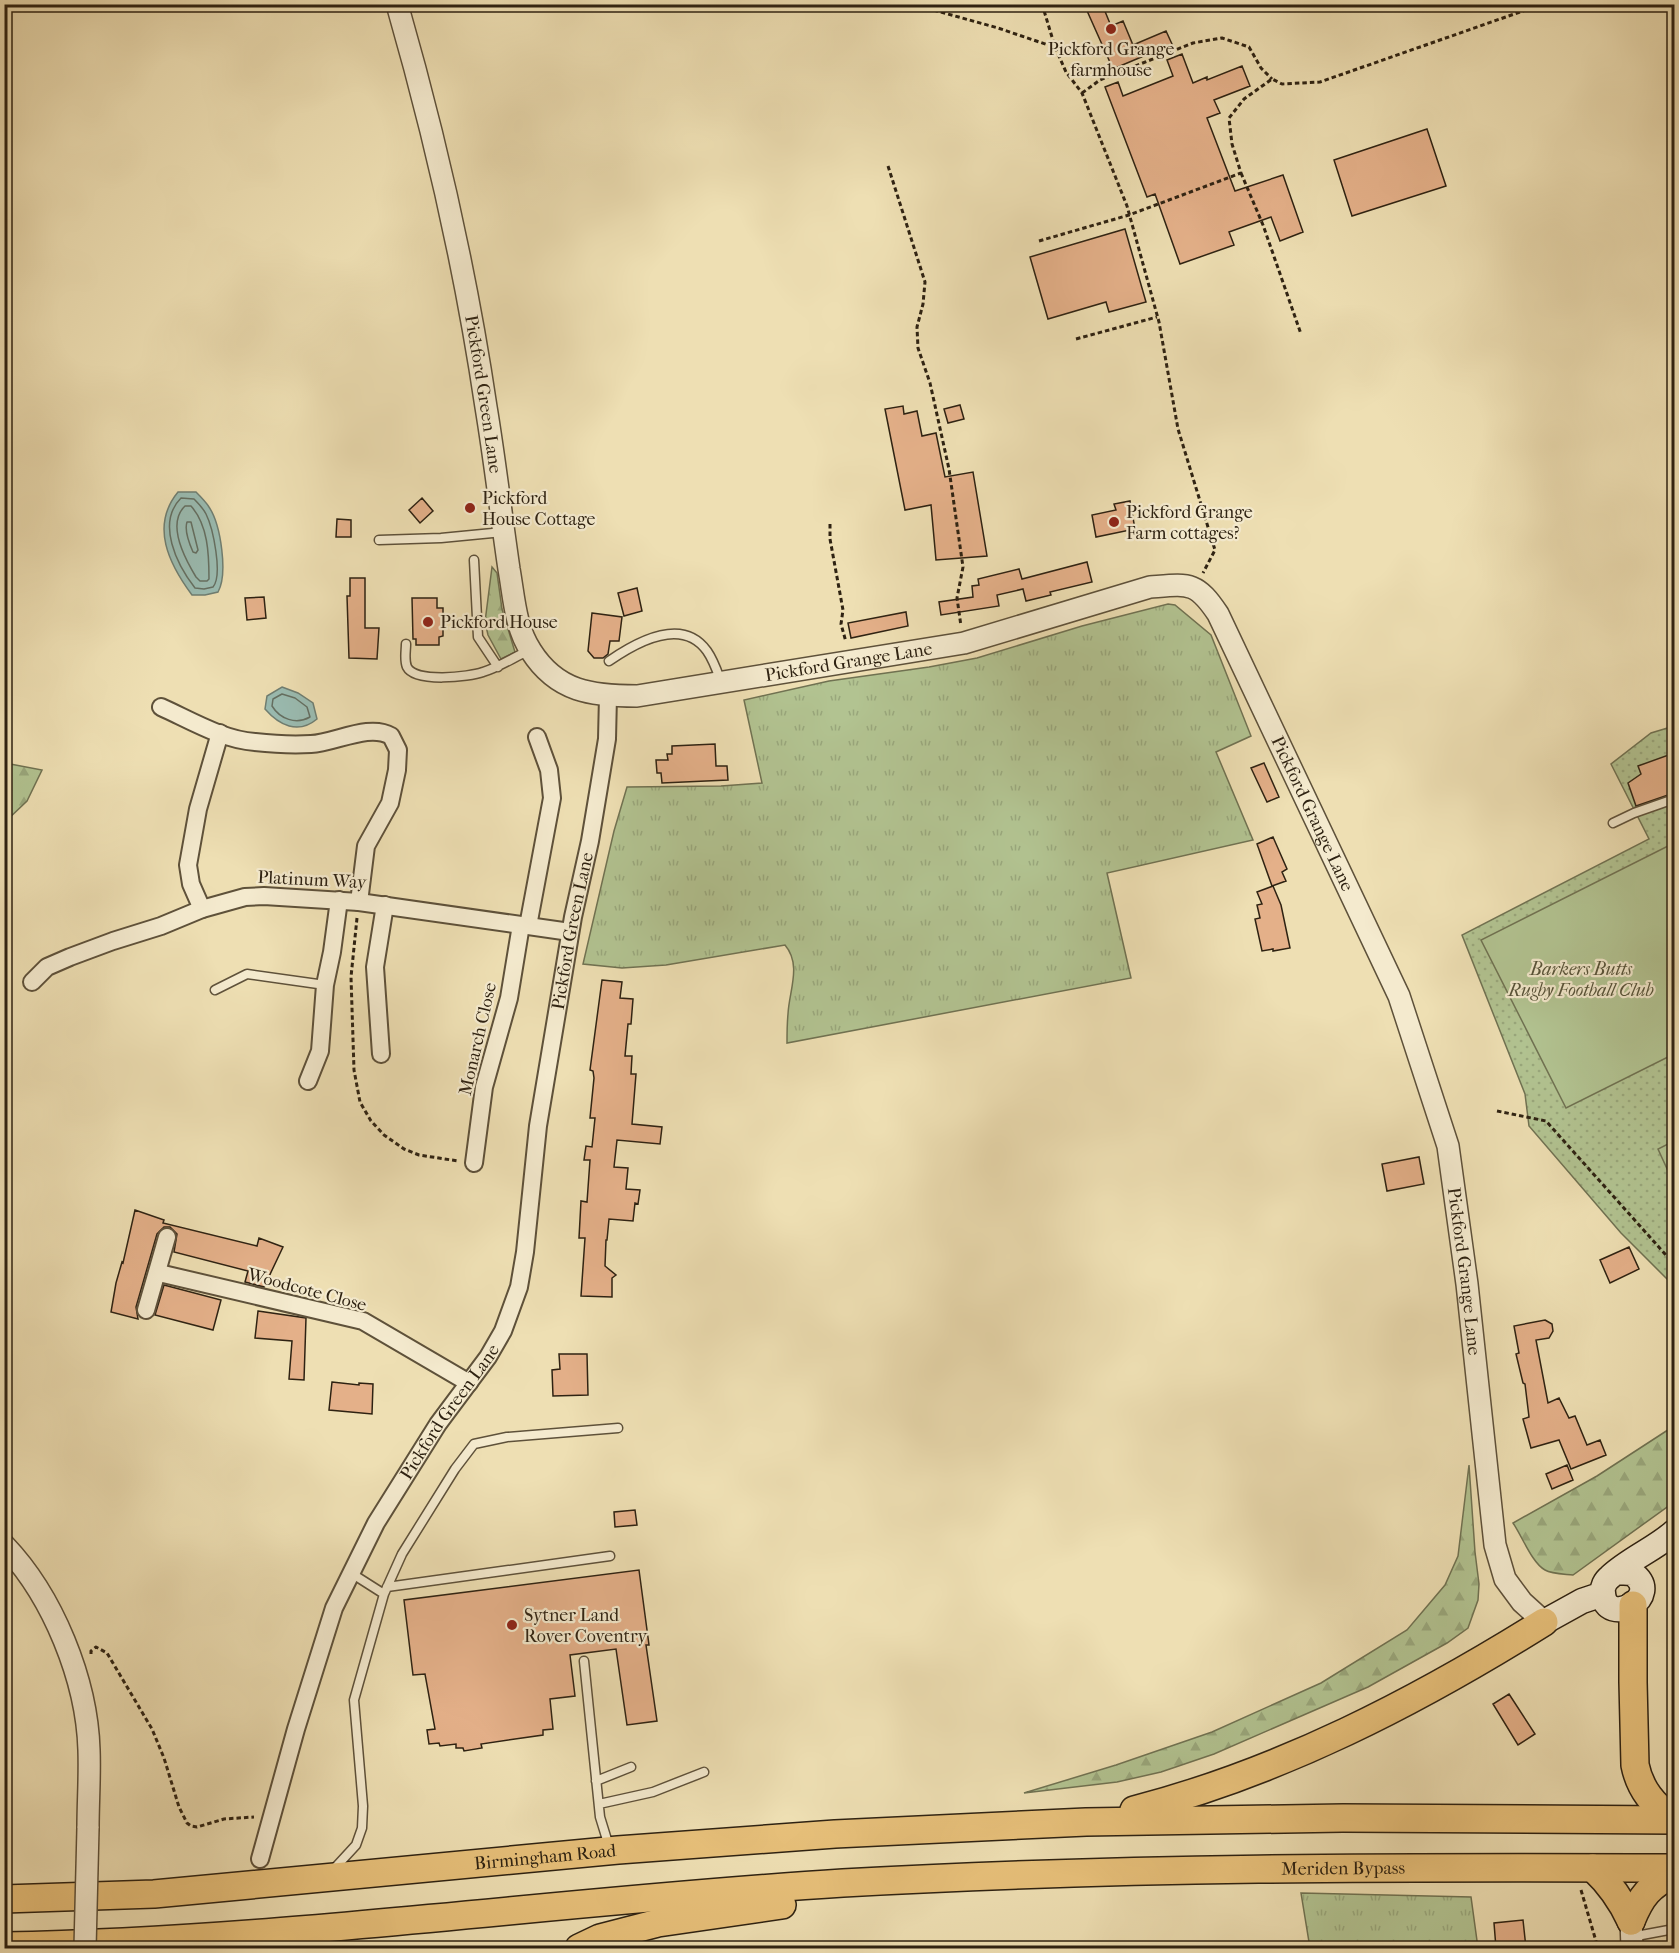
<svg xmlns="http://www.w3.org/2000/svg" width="1679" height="1953" font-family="'IM FELL French Canon',serif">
  <defs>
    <pattern id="grass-tufts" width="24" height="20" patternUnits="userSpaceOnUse" patternTransform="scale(1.5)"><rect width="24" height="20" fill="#b2c391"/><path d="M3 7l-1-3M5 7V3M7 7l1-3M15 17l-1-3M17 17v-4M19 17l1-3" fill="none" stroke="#99a77c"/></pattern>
    <pattern id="forest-firs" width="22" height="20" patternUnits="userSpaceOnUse" patternTransform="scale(1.5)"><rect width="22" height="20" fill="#b2c391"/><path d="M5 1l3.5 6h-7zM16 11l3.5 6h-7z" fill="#99a77c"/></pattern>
    <pattern id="park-dots" width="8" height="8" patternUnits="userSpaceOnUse" patternTransform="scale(1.5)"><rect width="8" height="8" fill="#b2c391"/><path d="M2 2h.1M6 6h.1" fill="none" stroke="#99a77c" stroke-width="1.8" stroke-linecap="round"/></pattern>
  </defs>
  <rect width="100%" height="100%" fill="#eedfb3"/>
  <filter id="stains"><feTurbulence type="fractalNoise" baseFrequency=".00333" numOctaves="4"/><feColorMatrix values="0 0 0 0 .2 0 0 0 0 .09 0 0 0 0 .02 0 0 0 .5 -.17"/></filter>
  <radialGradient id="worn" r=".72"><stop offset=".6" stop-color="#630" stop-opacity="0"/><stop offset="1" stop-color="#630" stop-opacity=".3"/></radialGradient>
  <path fill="url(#grass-tufts)" stroke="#707252" stroke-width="1.5" d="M1168,604l7,1 36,30 40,101 -35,16 37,88 -146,33 24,105 -344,65c0,-9 0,-19 1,-29 1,-23 14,-49 -3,-69l-119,20 -44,3 -39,-4 31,-133 13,-44 94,-1 41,-3 -18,-83 85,-19 100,-14 48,-9 105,-32z
    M1301,1893l170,4 7,51h-168z"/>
  <path fill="url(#forest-firs)" stroke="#707252" stroke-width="1.5" d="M492,567l5,6 5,36 13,43 -14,7 -13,-24 -3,-13z
    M5,763l37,7 -15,31 -22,21z
    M1674,1426v76l-101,73c-8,-1 -21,-1 -28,-5 -13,-7 -23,-34 -32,-47l84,-47z
    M1469,1465l6,87 4,32 -1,16 -10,28 -21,15 -79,44 -154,67 -53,18 -44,10 -93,11 92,-28 96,-33 109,-49 86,-53 38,-45 13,-29z"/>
  <path fill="url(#park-dots)" stroke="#707252" stroke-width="1.5" d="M1674,726v560l-53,-53 -92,-107 -4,-32 -63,-159 187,-96 -38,-75 40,-31z"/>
  <path fill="#b2c391" stroke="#707252" stroke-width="1.5" d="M1674,843v211l-108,54 -85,-168z
    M1674,1141v43l-16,-35z"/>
  <path fill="#9abcb2" stroke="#6f7e72" stroke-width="1.5" d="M178,492h18c5,5 10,10 13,15 12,18 19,67 9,85l-13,3h-13c-23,-31 -42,-69 -14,-103z
    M282,687l16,6 15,10 4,16c-19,16 -38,6 -52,-10l2,-13z"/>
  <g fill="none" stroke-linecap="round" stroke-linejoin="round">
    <path stroke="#646f62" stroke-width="1.5" d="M181,498l13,1c5,5 9,9 12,15 7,14 17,61 7,73l-9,2 -9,-1c-18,-23 -39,-65 -14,-90z
      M185,506h6c17,19 18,48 18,73l-2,2h-7l-4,-4c-11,-18 -30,-53 -11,-71z
      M187,522h4l7,28 -2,3 -3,-1c-4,-9 -9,-21 -6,-30z
      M282,694l13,4 12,9 3,10c-14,8 -30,2 -38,-11l1,-7z"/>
  </g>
  <path fill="#e4b089" stroke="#2e2212" stroke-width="1.5" d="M1084,4h18l9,22 12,-5 10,24 33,-14 6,13 -59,25z
    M1182,54l11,29 14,-6v3l35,-14 8,20 -36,14 6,13 -13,5 28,73 48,-16 20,57 -23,9 -9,-24 -42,15 5,13 -54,19 -25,-70 -8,3 -42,-110 13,-5 5,14 50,-20 -6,-16z
    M1427,129l19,57 -94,30 -18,-56z
    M1125,229l21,73 -37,10 -3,-10 -58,17 -18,-62z
    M960,405l4,14 -16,4 -4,-14z
    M903,406l1,8 13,-3 5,25 14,-3 9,44 28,-5 14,84 -51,4 -5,-55 -26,5 -20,-101z
    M422,498l11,13 -13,12 -11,-13z
    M1130,501l5,28 -39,8 -4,-22 24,-5 -2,-6z
    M337,519l14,1v17h-15z
    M1087,562l5,20 -42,10 1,3 -25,6 -3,-12 -26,6 2,11 -58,9 -2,-13 34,-5 -1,-11 7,-1 -1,-6 41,-10 3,10z
    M350,578h15v50h14l-2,31 -28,-1 -2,-62h3z
    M637,588l5,23 -18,5 -6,-23z
    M264,597l2,21 -19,2 -2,-22z
    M412,598h25v10h6v28l-4,1v8h-23v-6h-3z
    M906,612l2,14 -57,12 -3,-15z
    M592,613l30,4 -3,24h-9l-2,13 -5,4h-9l-6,-7z
    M715,744l1,22h11l1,14 -66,3 -1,-10h-4l-1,-13h12l-1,-6h5v-8z
    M1674,753v40l-38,13 -8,-23 13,-9 -3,-8z
    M1264,763l15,34 -12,5 -16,-34z
    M1273,837l14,32 -5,3 4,9 -14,5 -15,-42z
    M1273,886l8,19 9,43 -17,3v-2l-11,2 -7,-32 5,-1 -3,-13 5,-1 -5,-12z
    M602,980l20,2 -2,16 13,1 -2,25h-3l-3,32h7l-1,18h5l-4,50 30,3 -2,17 -43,-4 -3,27 14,1 -2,21 14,1 -2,14 -3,-1 -2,18 -24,-2 -2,21h-1l-1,26 11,9 -4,3v19l-31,-1 4,-58h-6l2,-37 6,1 3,-42h-6l2,-14 6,1 3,-29h-5l4,-40 -1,-7 -3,-1z
    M1419,1157l5,27 -37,7 -5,-27z
    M135,1210l29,10 -1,3 94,23 2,-8 24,9 -19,40 -19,-5 3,-11 -74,-19 3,-18 -7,-7h-6l-7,7 -21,73 2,12 -27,-7 5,-29 6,-21 1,1z
    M1629,1247l10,22 -29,14 -10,-23z
    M164,1285l57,15 -8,30 -58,-15z
    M258,1311l48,7 -2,62 -15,-1 3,-38 -37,-3z
    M1545,1320l7,4 1,7 -4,7 -13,2 12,63 11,-5 10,20 6,-2 12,29 13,-5 6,15 -35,14 -12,-29 -28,8 -8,-29 6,-2 -4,-33 -2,-1 -7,-29 3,-1 -5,-27z
    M559,1354h28l1,41 -35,1 -1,-26 8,-1z
    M332,1382l27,3v-2l14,1 -1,30 -43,-4z
    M1567,1465l6,15 -21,9 -6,-15z
    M635,1510l2,15 -22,2 -1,-15z
    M639,1570l10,75h-3l11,76 -30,4 -11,-76 -46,6 5,41 -25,3 3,30 -10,1v5l-62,9 1,4 -18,3 -1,-3h-7v-4l-16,2 -1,-3 -10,1 -2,-14 8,-1 -10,-55 -12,1 -9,-75z
    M1509,1694l26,40 -17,11 -25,-41z
    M1523,1920l3,28h-30l-2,-25z"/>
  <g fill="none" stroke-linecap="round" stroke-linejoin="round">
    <g stroke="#5e513a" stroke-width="11">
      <path id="service" d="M379,540l62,-2 62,-6
        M474,560l4,77 20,30
        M406,644c0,7 -2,16 1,23 8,16 62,10 76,5 17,-5 31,-15 47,-22
        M609,661c26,-18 73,-45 98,-10 7,10 10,20 14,31
        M1613,823l21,-10 40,-14
        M215,990l32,-16 78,11
        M351,1573l33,21
        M387,1587l223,-31
        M584,1661l16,156 8,26 3,2
        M596,1781l35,-14
        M599,1804l54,-12 51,-20
        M333,1870l23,-25 6,-17 1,-22 -9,-106 30,-106 18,-40 53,-85 19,-25 33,-7 111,-9
        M1631,1937l43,-8"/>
    </g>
    <g stroke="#5e513a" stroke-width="20">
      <g id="minor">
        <path d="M161,707c29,13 62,33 94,35 18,2 38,3 56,2 24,-1 58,-21 80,-8l7,14 -1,20 -7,33 -24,43 -7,56"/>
        <path d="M202,909l-11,-25 -3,-19 10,-56 22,-76"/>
        <path d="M528,926l24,-128 -3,-28 -12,-33"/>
        <path d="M32,982l15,-15 23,-10 43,-16 48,-15 41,-17 43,-12 19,-1 95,6 211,30"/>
        <path d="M381,1054l-6,-87 10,-62"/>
        <path d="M308,1081l12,-30 5,-66 7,-33 7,-52"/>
        <path d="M474,1163l10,-76 25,-89 12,-73"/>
        <path d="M159,1273l204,48 106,62"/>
        <path d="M146,1310l21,-73"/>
        <path id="s1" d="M260,1859l36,-130 38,-121 42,-85 62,-99 50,-67 15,-26 16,-44 6,-35 13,-126 35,-209 17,-76 17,-102 1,-43"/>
      </g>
    </g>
    <g stroke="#5e513a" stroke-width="24">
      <g id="tertiary">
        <path id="s2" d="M397,4c38,132 69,268 89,403 9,54 15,108 23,162 5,28 6,58 22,82 26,41 61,45 106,45l327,-53 186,-56c39,-3 46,-6 68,27l181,382 49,150 19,138 28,261 10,34 17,23 22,20"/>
        <path d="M4,1545c49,51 83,135 85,205 1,26 -1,52 -1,78"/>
        <path d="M1631,1921l1,27"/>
      </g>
    </g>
    <g stroke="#2e2212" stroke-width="27">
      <path id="secondary" d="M1616,1572l16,1c34,24 -27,56 -29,20 -1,-6 2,-12 7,-16 19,-18 45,-28 64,-45
        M1544,1622l38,-21 21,-7"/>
    </g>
    <g stroke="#2e2212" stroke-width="30">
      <g id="trunk">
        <path d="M1633,1605v77l2,83c5,25 19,40 38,55"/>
        <path d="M1134,1810c147,-38 282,-108 410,-188"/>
        <path d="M1593,1868c17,16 28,31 38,53"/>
        <path id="s3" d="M4,1899l150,-5 464,-44 217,-16 251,-12 257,-4 331,2"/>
        <path d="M1631,1921c10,-25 19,-36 43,-47"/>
        <path id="s4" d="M4,1946c281,-5 559,-46 839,-63 277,-16 554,-16 831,-15"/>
        <path d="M579,1948l21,-10 58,-15 124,-18"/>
      </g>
    </g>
    <path stroke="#2e2212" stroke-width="3" stroke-dasharray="4.5 3" stroke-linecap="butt" d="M912,4l86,24 56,19
      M1042,4l13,43 11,25 16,21 45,113 32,116 19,107 37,121 -12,23
      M1082,93l18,-13 93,-37 29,-5 27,9 12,21 11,11
      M888,166l37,116 -2,22 -6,23 1,21 12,35 19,86 14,98 -6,31 4,28
      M1241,173l22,52 38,109
      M1039,241l90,-26 112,-42 -9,-29 -3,-26 15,-19 28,-20 10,5 38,-2 220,-77 29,-1
      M1076,339l81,-22
      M830,524v15l13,71 -2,14 5,18
      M357,918l-6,59 3,93 6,32 11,19 13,14 20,14 15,6 39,6
      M1497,1111l49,10 128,143
      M91,1654v-3l5,-4 11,6 45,76 12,29 15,49 8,16 4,3 6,1 27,-8 30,-2
      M1581,1890l17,58"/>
    <use href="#service" stroke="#f4eace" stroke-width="8"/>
    <use href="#minor" stroke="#f4eace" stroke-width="16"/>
    <use href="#tertiary" stroke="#f4eace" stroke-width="21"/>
    <use href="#secondary" stroke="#f4eace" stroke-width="24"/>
    <use href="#trunk" stroke="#e7c07a" stroke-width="27"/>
    <g stroke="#5e513a" stroke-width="24" stroke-linecap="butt">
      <path id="tertiary-bridge" d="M85,1948l3,-120"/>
    </g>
    <use href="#tertiary-bridge" stroke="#f4eace" stroke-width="21"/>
  </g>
  <g fill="#8f2418" stroke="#f4eace" stroke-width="2">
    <circle cx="1111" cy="29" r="6"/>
    <circle cx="470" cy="508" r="6"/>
    <circle cx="1114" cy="522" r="6"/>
    <circle cx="428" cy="622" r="6"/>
    <circle cx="512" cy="1625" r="6"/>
  </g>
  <g text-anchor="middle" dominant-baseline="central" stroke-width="4.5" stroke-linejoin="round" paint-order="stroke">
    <g font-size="18" fill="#2e2212" stroke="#f4eace" text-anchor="start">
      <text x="1111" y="49" text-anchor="middle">Pickford Grange<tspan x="1111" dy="21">farmhouse</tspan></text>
      <text x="482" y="498">Pickford<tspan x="482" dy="21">House Cottage</tspan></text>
      <text x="1126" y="512">Pickford Grange<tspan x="1126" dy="21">Farm cottages?</tspan></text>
      <text x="440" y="622">Pickford House</text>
      <text x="524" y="1615">Sytner Land<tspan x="524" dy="21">Rover Coventry</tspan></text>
    </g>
    <g font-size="18" fill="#2e2212" stroke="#f4eace">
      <text stroke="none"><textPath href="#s2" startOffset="400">Pickford Green Lane</textPath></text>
      <text stroke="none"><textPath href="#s2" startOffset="998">Pickford Grange Lane</textPath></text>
      <text stroke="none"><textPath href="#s2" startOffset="1610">Pickford Grange Lane</textPath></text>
      <text transform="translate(312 880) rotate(3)">Platinum Way</text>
      <text stroke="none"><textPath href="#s1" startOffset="994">Pickford Green Lane</textPath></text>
      <text transform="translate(478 1039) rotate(-77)">Monarch Close</text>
      <text stroke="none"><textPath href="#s2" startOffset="2096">Pickford Grange Lane</textPath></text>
      <text transform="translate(307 1290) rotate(15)">Woodcote Close</text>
      <text stroke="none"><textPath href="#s1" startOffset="490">Pickford Green Lane</textPath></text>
      <text stroke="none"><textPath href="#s3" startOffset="543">Birmingham Road</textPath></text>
      <text stroke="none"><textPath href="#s4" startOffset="1342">Meriden Bypass</textPath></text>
    </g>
    <g font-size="18" font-style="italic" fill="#565238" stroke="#f4eace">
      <text x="1581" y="969">Barkers Butts<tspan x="1581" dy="21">Rugby Football Club</tspan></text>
    </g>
  </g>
  <rect width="1679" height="1953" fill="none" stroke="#eedfb3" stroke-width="24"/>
  <rect x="6" y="6" width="1667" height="1941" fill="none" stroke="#2e2212" stroke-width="3"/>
  <rect x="12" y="12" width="1655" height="1929" fill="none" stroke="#2e2212" stroke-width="1.5"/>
  <rect width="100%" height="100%" filter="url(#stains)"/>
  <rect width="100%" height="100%" fill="url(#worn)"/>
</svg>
